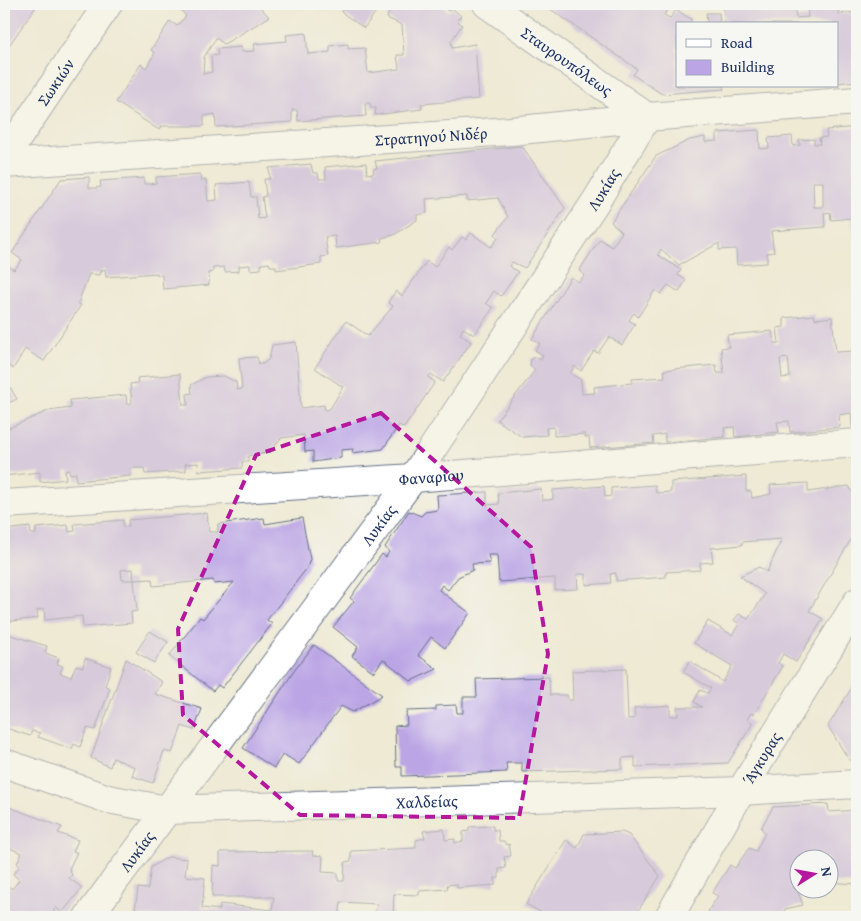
<svg xmlns="http://www.w3.org/2000/svg" width="861" height="921" font-family="'Gentium Book Plus',serif">
  <rect width="100%" height="100%" fill="#f6f6f2"/>
  <filter id="ink" filterUnits="userSpaceOnUse"><feTurbulence type="fractalNoise" baseFrequency=".02" numOctaves="2"/><feDisplacementMap in="SourceGraphic" scale="10" xChannelSelector="R" yChannelSelector="G"/><feConvolveMatrix kernelMatrix="1 2 1 2 8 2 1 2 1" color-interpolation-filters="sRGB"/></filter>
  <filter id="wash" filterUnits="userSpaceOnUse"><feTurbulence type="fractalNoise" baseFrequency=".0096" numOctaves="4" result="noise"/><feDisplacementMap in="SourceGraphic" scale="20" xChannelSelector="R" yChannelSelector="G"/><feGaussianBlur stdDeviation="1.12" result="paint"/><feColorMatrix in="noise" values="0 0 0 0 0 0 0 0 0 0 0 0 0 0 0 0 0 1.4 0 .05"/><feComposite in="paint" operator="in"/></filter>
  <g filter="url(#wash)">
    <rect width="100%" height="100%" fill="#eeead4"/>
    <g id="blocks">
      <path fill="#bba5e5" fill-rule="evenodd" d="M4,4h34l-33,47 -1,-1z
        M179,4h75l7,4 8,9 -45,27 -8,-6 -12,19 -1,17 9,-2 -1,-16 7,-1 -1,-6 24,-2v5l14,-1 -1,-7 33,-3 -1,-6 20,-2 2,21 22,-2v-6l18,-2v5l17,-1 3,25 31,-4 -2,-14h7l-2,-30 -15,-7 2,-6 -9,-6 -16,22 -23,-16 6,-8h97l-2,2 6,5 4,-3 9,8 -4,4 5,5 -11,16 1,7 23,-4 4,55 -58,5 1,5 -47,6 1,-7h-5l-1,-5h-5l1,13 -68,5 -1,-11h-5v12l-76,5 -1,-13 -11,2v10h-43l-2,4 -43,-28 25,-38 5,4 9,-15 -4,-3 19,-29 7,5 9,-10 -9,-10z
        M543,4h129l-8,11 6,3 6,-8 15,9 -1,5h-13v62h46l1,3 -62,5 -29,-19 4,-6z
        M723,4h72l1,14 12,-1 -1,-10 31,-3 1,10 18,-2v69l-20,2v-59h-112z
        M706,13h13l1,11h-13z
        M857,127v103h-4l-1,-12 -21,2 -1,-8 -6,1 1,14 -54,4 3,21 -7,1v10l-30,2 -1,-16 -17,1v-7l-40,22 -18,-16 -3,6 23,15 -3,5 8,5 -7,12 -11,-7 -7,9 -6,-4 -17,27 -4,-4 -5,7 6,4 -13,21 -13,-8 -11,16 -4,-2 -13,20 -6,-5 -5,7 11,7 1,14 13,-1 -1,-6 38,-4v-4l33,-2 -1,-7 52,-5 1,8h7l-3,-25 8,-1 -2,-12 45,-4 2,12h5l-2,-15 7,-1v-9l30,-3 1,4 17,-2 4,35 19,-1v8h2v66l-5,1 -1,-13 -12,2 1,12 -50,5 -1,-11 -12,1 2,10 -44,5 -1,-10 -10,1 1,9 -60,5v-8l-12,2 1,7 -64,5 -1,-11h-4v-3l-31,2v-9l-8,1 1,7 -25,2 -25,-17 38,-50 -5,-5 1,-6 4,-2 6,3 2,-5 -8,-5 5,-6 -8,-5 39,-62 8,5 6,-7 -6,-4 21,-32 12,8 10,-15 -11,-10 45,-66 34,-16 15,-3v5l12,-1v-8l42,-3 1,19 9,-1 -1,-10 24,-2 1,10 7,-1 -1,-5 15,-1v5h6l-1,-6 8,-1 -1,-7zM813,182h10v25h-9zM788,358l2,19 -8,1 -2,-19z
        M522,146l43,62 -40,60 -13,-6 -3,4 9,6 -17,24 -7,-5 -8,12 7,5 -19,27 -11,-7 -3,6 11,8 -28,40 -12,-8 -3,3 7,5 -31,46 -5,-3 -16,24 -31,4 1,-4 -12,1v8l-28,4v-11l-8,1 -1,-17 -23,3 -11,14 -22,4v6h-6v6l-43,3 -1,-8 -13,1 1,7 -41,3 -1,-6h-14l1,8 -55,5v-8l-6,1 -1,-4 -4,1 1,8 -26,3v-10l-36,4v-46l44,-19 23,-3 -1,-8 56,-5 1,9 5,-1 -2,-19 8,-1 -1,-5 43,-4 3,31h5l-1,-11 5,-1 -1,-8 15,-8 18,-1 12,6 1,8 5,-1 -3,-31 18,-1 2,7h4l6,-5 3,-14 24,-3 5,66 23,-3 1,5 5,-1 13,-22 -28,-19 31,-47 22,15 25,-30 -5,-4 8,-11 6,5 25,-35 8,6 14,-20 3,3 10,-13 4,3 5,-7 20,14 7,-9 -3,-4 13,-17 -10,-19 -31,3v-5l-41,3 1,14 -10,2v5l-23,15 -13,3 1,4 -46,6 -1,-12 -10,1 3,19 -7,1v7l-45,6v-4h-6l-1,-3 -8,1v5l-11,1v-5l-11,1v5l-14,1 -1,-5 -11,1v4l-5,1 1,12 -46,4 -1,-14h-5v-2l-51,4 -1,-8 -3,1 -2,5 -11,-1 -11,29 3,2 -37,56 -19,-12 -12,20 -6,-5 -3,6v-107l10,7 8,-10 -10,-7 49,-74 28,-2v11h6l6,-1 -1,-6 44,-3v6h6l6,-1v-6l44,-3 1,6h5l2,21 9,-1 -1,-15 33,-3 2,15h5l2,22 7,-1 -3,-21 4,-1 -2,-17h6l-1,-11 42,-4 2,9h5l1,6h7l-1,-12 41,-4 1,11 7,-1 -1,-4 4,-1 -2,-7z
        M4,377l13,22 -13,6z
        M746,476v15h5l1,7 19,-4 -1,-9 38,-2v9l41,-6 8,15v28l-48,82 14,8 -27,43 -13,-8 -5,9 5,3 -29,48 -3,-1 -4,6 6,4 -25,40 -93,4v-10l-13,1v11l-100,3v-9h-16l1,9 -105,4v-9h-6l-1,-41 12,-1 -1,-14 30,-1v-4l20,-1 1,8h6v-16h14l-1,-18 73,-2 1,18h17l1,5h5l-1,-29 54,-2 2,50 7,-1 -1,-10 36,-3v11h8l-1,-9h25l-8,-5 6,-12 8,3 3,-5 -28,-16 7,-11 33,21 9,-16 -38,-23 14,-22 24,14 7,-11 -5,-4 5,-6 9,5 17,-25 -25,-18 19,-9 8,5 15,-33 -40,3v3l-31,3 2,14 -13,1v7l-34,2v5l-50,4v-8l-6,1 1,9 -25,2v-11h-9l1,15 -23,1v-12l-56,4 -2,-27h-9l2,8 -18,1 1,6 -15,7 -10,13 -6,-5 -3,5 31,23 -25,35 -14,-11 -13,18 19,14 -26,12 -28,-22 -9,13 -22,-16 6,-9 -25,-20 21,-26 -4,-3 32,-44 4,3 3,-5 -4,-5 24,-36 12,5 4,-4 13,-2 -1,-15 50,-3v13l12,-1 -1,-11 43,-4 1,11h6l5,-1v-9l51,-4 1,11 6,-1v-8l44,-3 1,8 15,-1v-10z
        M207,513l2,19h9v-8l46,-6 1,6 37,-6 8,41 -3,9 -40,52 5,4 -50,64 -4,-3 -5,6 -44,-35 31,-39 3,2 31,-37 -20,2 -1,-4 -60,6 -1,-7 -18,1 -1,-11 -12,1 1,10h12l3,31 -6,1 1,11 -49,4 -1,-11 -37,4 -1,-11 -7,1 1,8 -34,4v-92l26,-3 1,7h5v-6l32,-3 1,7 6,-1 -1,-7 49,-4v7l6,-1 -1,-6z
        M150,631l18,11 -14,21 -18,-11z
        M4,633l43,13 -2,7 14,5 -2,6 6,2 -3,7 11,4 5,-12 7,2 2,-9 26,9 -6,19 5,2 -15,42 -8,-2 -7,19 -6,-3 -2,5 -34,-12 2,-4 -8,-2 -2,5 -24,-8 2,-5 -4,-1z
        M314,645l68,50 -29,17 -12,-6 -42,58 -16,-10 -9,14 -31,-20 51,-77z
        M126,659l36,23 -7,12 47,15 -8,21 -12,-4 -10,27 -8,-2 -11,32 -21,-7 3,-9 -22,-9 -3,9 -19,-9z
        M857,679v81h-8l-21,-34z
        M828,804l1,8 28,-2v74l-29,-2v-24h-30v21l-6,-3 11,29 -18,4 -5,8h-64l-8,-6 10,-15 -6,-3 18,-28 5,3 14,-20 7,3 9,-18 -4,-5 12,-21z
        M4,805l58,22 -4,6 20,7 -5,12h4l-8,17 3,6 -3,3 13,10 -20,25 -6,-6 -5,10h-47v-34l8,6 7,-9 -6,-6 7,-8 -3,-3 5,-10 -18,-7z
        M493,826v4h5l1,11h5l2,4 3,-1 2,12 -7,1 2,11 -7,1v9h-4v7l-38,3v-4l-10,1 1,4 -29,2v4l-25,-1 -1,23h-19l3,-13 -36,-2 -2,15 -205,-1 4,-28 10,1 3,-22 17,-10 19,2 -2,17 20,2 -3,30 18,2v-6l52,6 2,-13h-62l1,-32 7,1v-14l93,-1 -1,4 11,1 -1,16 16,1v8h6l1,-19 6,-1v-10l65,-3v-8l9,-2 -2,-7 21,-2 1,11 10,-1v4l8,-2v-9l6,-1v-4z
        M622,832l7,3 31,41 -26,41h-85l-23,-13 40,-64 11,8 7,-14z"/>
    </g>
  </g>
  <g filter="url(#ink)">
    <use href="#blocks" fill-opacity="0" stroke="#657087" stroke-width="1"/>
    <g fill="none" stroke-linecap="round" stroke-linejoin="round">
      <g stroke="#657087" stroke-width="30">
        <g id="minor">
          <path id="s1" d="M4,158l104,-154"/>
          <path id="s2" d="M4,164l507,-33 136,-14 210,-16"/>
          <path id="s3" d="M4,504l409,-26 444,-35"/>
          <path id="s4" d="M4,763l104,36 59,11 574,-19 116,-7"/>
          <path id="s5" d="M88,917l325,-439 183,-277 51,-84 -160,-113"/>
          <path id="s6" d="M669,917l72,-126 116,-189"/>
        </g>
      </g>
      <use href="#minor" stroke="#fff" stroke-width="28"/>
    </g>
  </g>
  <path d="M0 0H861V921H0ZM381,413l150,134 17,107 -29,164 -219,-3 -117,-100 -5,-86 78,-174z" fill="#eeead4" fill-opacity=".55" fill-rule="evenodd"/>
  <path fill="none" stroke="#b5179e" stroke-width="4" stroke-dasharray="10 6" stroke-linejoin="round" d="M381,413l150,134 17,107 -29,164 -219,-3 -117,-100 -5,-86 78,-174z"/>
  <g text-anchor="middle" dominant-baseline="central" stroke-width="4.5" stroke-linejoin="round" paint-order="stroke">
    <g font-size="16" fill="#1b2f5e" stroke="#f6f6f2">
      <text transform="translate(567 61) rotate(35)">Σταυρουπόλεως</text>
      <text stroke="none"><textPath href="#s1" startOffset="92">Σωκιών</textPath></text>
      <text stroke="none"><textPath href="#s2" startOffset="428">Στρατηγού Νιδέρ</textPath></text>
      <text stroke="none"><textPath href="#s5" startOffset="892">Λυκίας</textPath></text>
      <text stroke="none"><textPath href="#s3" startOffset="428">Φαναρίου</textPath></text>
      <text stroke="none"><textPath href="#s5" startOffset="488">Λυκίας</textPath></text>
      <text stroke="none"><textPath href="#s6" startOffset="184">Άγκυρας</textPath></text>
      <text stroke="none"><textPath href="#s4" startOffset="430">Χαλδείας</textPath></text>
      <text stroke="none"><textPath href="#s5" startOffset="82">Λυκίας</textPath></text>
    </g>
  </g>
  <rect width="861" height="921" fill="none" stroke="#f6f6f2" stroke-width="20"/>
  <rect x="676" y="22" width="162" height="65" fill="#f6f6f2" stroke="#9ea6b7"/>
  <rect x="686" y="39" width="25" height="8" fill="#ffffff" stroke="#9ea6b7"/>
  <text x="721" y="48" font-size="15" fill="#1b2f5e">Road</text>
  <rect x="686" y="60" width="25" height="15" fill="#bba5e5" stroke="#9ea6b7"/>
  <text x="721" y="72" font-size="15" fill="#1b2f5e">Building</text>
  <g transform="translate(814 874) rotate(79)"><circle r="24" fill="#f6f6f2" stroke="#9ea6b7"/>
  <path d="M0-4L9 19L0 12L-9 19Z" fill="#b5179e"/>
  <text y="-8" font-size="14" font-weight="bold" text-anchor="middle" fill="#1b2f5e">N</text>
  </g>
</svg>
